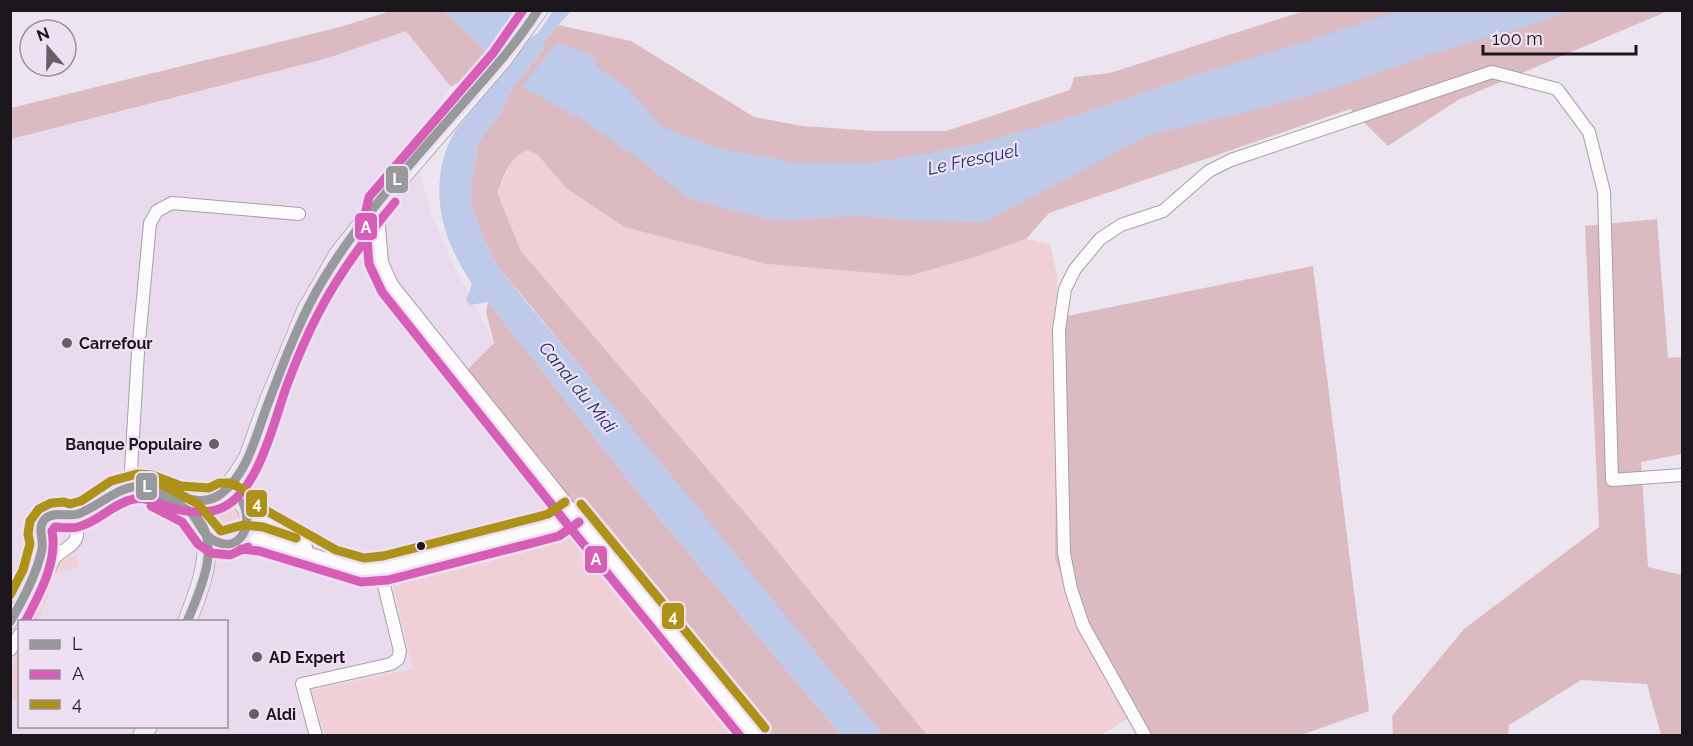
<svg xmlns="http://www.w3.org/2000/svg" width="1693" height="746" font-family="Raleway,sans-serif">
  <rect width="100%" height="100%" fill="#ece4ee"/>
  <path fill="#e9dbed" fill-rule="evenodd" d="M406,31l45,56 -39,57 21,75 22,49 39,75 -43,43 118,144 -177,51 21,88 -101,21 13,45 -314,1v-597l317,-81zM20,622h206v104h-206z"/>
  <path fill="#f0d0d6" d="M526,150l11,4 29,34 58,39 143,37 142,12 66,-19 51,-18 24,5 7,30 -2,284 27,76 45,85 -26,16h-174l-158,-194 -248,-290 -24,-59 17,-35z
    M206 519a19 19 0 1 1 38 0a19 19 0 1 1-38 0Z
    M569,530l169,205h-413l-14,-45 102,-21 -21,-88z
    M74,556l3,1 3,9 -25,8 -16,47 -8,1 27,-60z
    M19,654v42l-8,8v-38z"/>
  <path fill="#dbbbc1" d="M391,11h53l50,48 -43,28 -45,-56 -78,27 -317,81v-31l329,-81z
    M1304,11h364l-210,89 -70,46 -38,-37 -301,104 -23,26 -51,18 -66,19 -142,-12 -143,-37 -58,-39 -29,-34 -11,-4c-18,10 -21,24 -29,42l24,59 248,290 158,194h-44l-387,-471 -16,-32 -8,-25 -2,-14 8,-51 23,-29 10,-23 31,-39 3,-11 13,-15 73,16 123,76 48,9 72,5h72l124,-41 4,-13 36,-4z
    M1657,219l11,139 14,-1v97l-41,8 7,105 34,8v160h-21l-14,-51 -66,-4 -72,45 -1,10h-115l-1,-19 72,-87 135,-102 -14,-301z
    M1313,266l56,445 -68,24h-160l-14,-16 -45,-85 -27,-76 2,-240z
    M488,302l156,198 197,235h-103l-287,-349 43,-43 -8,-31z"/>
  <path fill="#bdcae9" d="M1401,10l169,1 -39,14 -104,30 -89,32 -72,20 -117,28 -164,87 -61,-1 -70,-5 -78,5 -89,-23 -45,-37 -64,-44 -57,-30 36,-44 34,12 7,13 30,20 34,39 60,22 74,14h76l110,-20 111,-33 95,-33 105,-31z
    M444,11h69l13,4 -32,44z
    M553,11h18l-26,29 -3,11 -31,39 -10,23 -23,29 -8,51 2,14 8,25 16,32 31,39 140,167 216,265h-42l-197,-235 -156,-198 -18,3 -4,-5 6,-16c-9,-14 -18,-30 -24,-46 -13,-35 -12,-76 8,-108l73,-91 9,-6z"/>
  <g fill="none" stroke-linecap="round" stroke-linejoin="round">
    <g stroke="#a6a0a8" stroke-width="14">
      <path id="minor" d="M130,487l8,-135 12,-129 7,-12 15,-8 127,11
        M165,499l19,9 17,15
        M249,515l57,32
        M68,517c25,-7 43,-28 69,-31 15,-2 26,8 40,11 11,2 23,2 34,3
        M242,537l19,2 102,31 22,-2 155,-39 13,-4 19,-13
        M26,622l28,-64c9,-9 28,-14 22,-31 -1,-5 -5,-8 -9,-11 -26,-14 -42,35 -6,35
        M10,623l24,-49 9,-30
        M10,650l10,-16
        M316,736l-14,-52 89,-20 7,-5 2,-8 -20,-82
        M1145,736l-62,-111 -12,-36 -7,-36 -5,-223 6,-41 10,-20 25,-30 21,-14 42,-14 46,-40 22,-11 261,-88 65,17 32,43 15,60 8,288 70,-5"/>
    </g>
    <g stroke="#a6a0a8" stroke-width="16">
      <path id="tertiary" d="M379,203l-2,12 4,48 10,22 181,227 184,224"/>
    </g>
    <g stroke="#b6b0bf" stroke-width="20">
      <path id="primary" d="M201 519a24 24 0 1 1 48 0a24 24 0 1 1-48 0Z
        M221,495l15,-18 12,-19 21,-58 37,-89 32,-56 41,-52 123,-143 36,-50
        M187,622c12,-32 21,-52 20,-86
        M142,736l6,-10"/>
    </g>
    <use href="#minor" stroke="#fcfbfc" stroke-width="12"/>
    <use href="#tertiary" stroke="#fcfbfc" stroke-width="14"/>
    <use href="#primary" stroke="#f0eef5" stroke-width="18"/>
    <g stroke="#eee0f2" stroke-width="14">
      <path id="bus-1" d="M155,495c14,6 30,11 41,22 27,28 3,75 -9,105
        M192,514c7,8 11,21 21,26 27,15 41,-15 30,-37
        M10,622c13,-22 27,-48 32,-73 2,-11 -6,-22 4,-31 9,-7 22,-1 32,-4 22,-8 42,-30 66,-28 24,3 56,26 78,7 27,-21 35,-62 47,-92 14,-37 28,-74 47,-109 41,-73 102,-136 157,-200 23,-26 46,-52 65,-82"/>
    </g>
    <g stroke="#eee0f2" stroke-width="14">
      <path id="bus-2" d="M523,10l-30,43 -124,144 -4,18 4,49 13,28 181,227 177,217
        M151,506l31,16 16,22 13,9 19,2 18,-8
        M241,549l18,2 102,31 27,-2 156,-40 15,-4 20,-14
        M25,622c14,-27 33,-60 27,-91l3,-4c7,0 15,2 23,0 21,-5 35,-24 56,-28 12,-2 21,3 31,7 16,5 37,9 54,3 39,-13 55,-89 68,-124 9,-24 19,-48 31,-71 21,-41 48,-77 77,-112"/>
    </g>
    <g stroke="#eee0f2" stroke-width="14">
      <path id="bus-3" d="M163,485l35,19 23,27 22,-6 20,2 33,11
        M581,504l184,224
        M10,595l13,-25 7,-26 -2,-10 2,-13 9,-12 12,-6 13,-1 6,2 11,-3 30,-20 26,-7 15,1 29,11 28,2 10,-5h12l20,11 7,12 78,44 28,8 19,-2 154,-39 11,-3 17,-12"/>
    </g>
    <use href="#bus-1" stroke="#98999d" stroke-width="9"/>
    <use href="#bus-2" stroke="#d75eb6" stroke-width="9"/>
    <use href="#bus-3" stroke="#ad9119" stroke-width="9"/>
  </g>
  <g fill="#655f66" stroke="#eee0f2" stroke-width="2">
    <circle cx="67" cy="343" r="6"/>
    <circle cx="214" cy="444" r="6"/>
    <circle cx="257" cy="657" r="6"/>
    <circle cx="254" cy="714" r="6"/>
  </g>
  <circle fill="#1c171d" stroke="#eee0f2" stroke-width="2" cx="421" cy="546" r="5"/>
  <g text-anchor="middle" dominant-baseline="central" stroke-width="4.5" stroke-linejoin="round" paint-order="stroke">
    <g font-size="16" font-weight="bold" fill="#1c171d" stroke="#eee0f2" text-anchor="start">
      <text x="79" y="343">Carrefour</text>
      <text x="202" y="444" text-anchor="end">Banque Populaire</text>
      <text x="269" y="657">AD Expert</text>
      <text x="266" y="714">Aldi</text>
    </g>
    <g font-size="18" font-style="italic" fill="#1b3565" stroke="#eee0f2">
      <text transform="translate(973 159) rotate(-12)">Le Fresquel</text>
      <text transform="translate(578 387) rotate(51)">Canal du Midi</text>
    </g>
  </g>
  <g stroke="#eee0f2" stroke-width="2">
    <rect x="385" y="165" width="24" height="29" rx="6" fill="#98999d"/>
    <rect x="354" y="212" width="24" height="29" rx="6" fill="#d75eb6"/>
    <rect x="135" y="472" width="23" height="29" rx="6" fill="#98999d"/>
    <rect x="245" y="489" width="23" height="29" rx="6" fill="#ad9119"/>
    <rect x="584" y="545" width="24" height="29" rx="6" fill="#d75eb6"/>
    <rect x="661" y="602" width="24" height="28" rx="6" fill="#ad9119"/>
  </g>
  <g font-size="16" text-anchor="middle" font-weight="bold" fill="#fff">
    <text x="397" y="185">L</text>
    <text x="366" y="233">A</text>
    <text x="147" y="492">L</text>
    <text x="257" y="509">4</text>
    <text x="596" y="565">A</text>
    <text x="673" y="622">4</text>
  </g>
  <rect width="1693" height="746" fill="none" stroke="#1c171d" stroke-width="24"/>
  <rect x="18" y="620" width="210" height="108" fill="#eee0f2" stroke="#9a909d" stroke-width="1.5"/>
  <rect x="30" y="640" width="30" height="9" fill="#98999d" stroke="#9a909d" stroke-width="1.5"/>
  <text x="72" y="650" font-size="18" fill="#1c171d">L</text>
  <rect x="30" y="670" width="30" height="9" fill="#d75eb6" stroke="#9a909d" stroke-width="1.5"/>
  <text x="72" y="680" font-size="18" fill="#1c171d">A</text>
  <rect x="30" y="700" width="30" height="9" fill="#ad9119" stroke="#9a909d" stroke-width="1.5"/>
  <text x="72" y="710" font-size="18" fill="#1c171d">4</text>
  <g transform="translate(48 48) rotate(340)"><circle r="28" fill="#eee0f2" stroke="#9a909d" stroke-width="1.5"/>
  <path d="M0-4.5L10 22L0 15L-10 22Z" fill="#655f66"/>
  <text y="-9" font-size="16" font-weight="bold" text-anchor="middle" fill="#1c171d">N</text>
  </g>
  <path d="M1483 45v9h153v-9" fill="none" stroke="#1c171d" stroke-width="3"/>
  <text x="1492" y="45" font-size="18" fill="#1c171d" stroke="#eee0f2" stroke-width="4.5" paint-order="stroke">100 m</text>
</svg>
